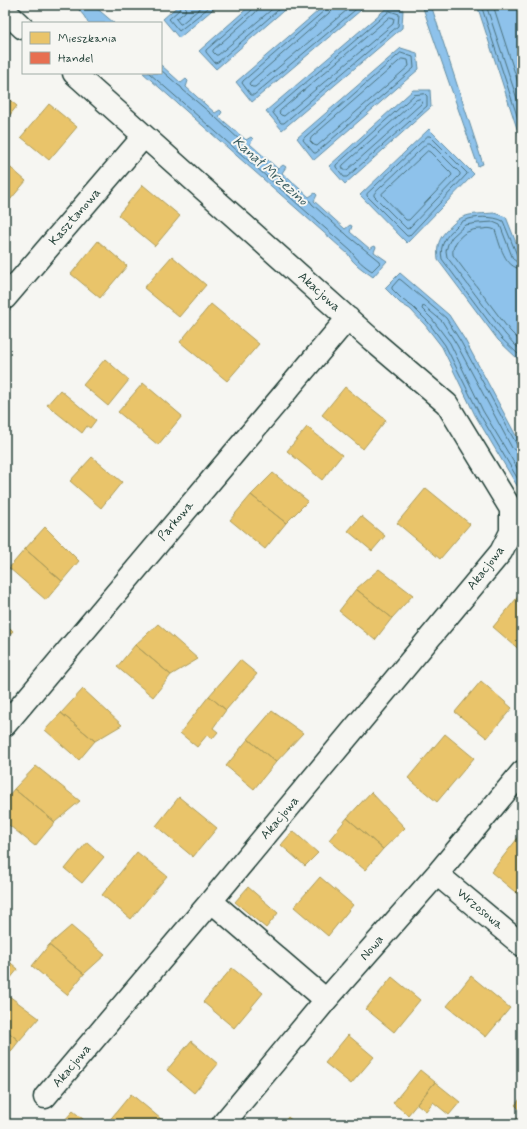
<svg xmlns="http://www.w3.org/2000/svg" width="527" height="1129" font-family="Mynerve,sans-serif">
  <rect width="100%" height="100%" fill="#f6f6f2"/>
  <filter id="ink" filterUnits="userSpaceOnUse"><feTurbulence type="fractalNoise" baseFrequency=".025" numOctaves="2"/><feDisplacementMap in="SourceGraphic" scale="8" xChannelSelector="R" yChannelSelector="G"/><feConvolveMatrix kernelMatrix="1 2 1 2 8 2 1 2 1" color-interpolation-filters="sRGB"/></filter>
  <g filter="url(#ink)">
    <path fill="#8ec2eb" stroke="#628da2" d="M75,5h18l21,18h-26l-4,-7z
      M179,5h39l-39,33 -16,-19z
      M251,5h39l-74,64 -17,-18z
      M325,5h42l-115,97 -16,-20z
      M422,5h9l52,159 -5,2z
      M477,5h45v139z
      M388,7l15,3 -1,18 -120,102 -16,-19z
      M401,48l16,5 2,16 -105,91 -17,-22z
      M161,65l20,18 5,-4 2,2 -2,6 29,26 5,-3 2,2 -3,5 27,23 5,-3 2,2 -3,5 28,25 5,-4 3,2 -4,6 27,24 6,-4 2,2 -3,6 31,28 5,-4 2,1 -2,6 20,17 4,-3 2,1 -2,5 13,9 -14,16c-8,-6 -20,-13 -25,-23l-205,-181h18z
      M413,90h17l1,17 -86,77 -16,-18z
      M429,129l45,45 -67,69 -47,-48z
      M494,213l12,4 16,41v100l-3,2 -21,-20 -60,-80c-2,-17 2,-24 15,-36 3,-2 6,-6 10,-7 9,-4 21,-3 31,-4z
      M400,273l49,42 16,25 57,107v47l-47,-79 -33,-68 -17,-22 -15,-16 -10,-6 -15,-15z"/>
    <path fill="#e9c46a" stroke="#ac9c5a" d="M5,96l12,10 -12,15z
      M49,104l28,23 -28,33 -28,-23z
      M5,163l21,18 -21,25z
      M143,185l37,31 -25,30 -37,-31z
      M98,241l29,25 -27,32 -29,-24z
      M172,256l34,29 -27,32 -35,-29z
      M211,304l48,40 -32,37 -47,-39z
      M105,359l24,21 -21,26 -25,-21z
      M143,383l39,33 -24,29 -40,-33z
      M345,387l41,33 -23,29 -41,-34z
      M60,390l36,30 -6,8 -3,-2 -5,7 -35,-28z
      M5,419l4,4 -4,5z
      M307,427l35,28 -20,25 -35,-29z
      M92,457l30,25 -21,26 -31,-27z
      M273,473l35,28 -22,22 -35,-28z
      M426,488l44,36 -30,35 -43,-36z
      M251,495l35,28 -21,26 -35,-29z
      M361,516l24,20 -13,15 -24,-20z
      M45,527l34,34 -17,20 -37,-32z
      M25,549l37,32 -16,19 -37,-32z
      M379,569l34,26 -21,23 -36,-29z
      M356,589l36,29 -17,22 -36,-29z
      M521,593l1,1v58l-29,-25z
      M5,623l8,8 -8,9z
      M158,624l40,35 -27,16 -36,-30z
      M135,645l36,30 -18,22 -36,-30z
      M240,660l17,14 -31,36 -17,-14z
      M481,681l31,27 -25,30 -32,-26z
      M83,689l39,36 -27,16 -34,-28z
      M209,696l17,14 -13,18 5,4 -6,7 -5,-4 -10,12 -17,-14z
      M272,711l31,22 -27,29 -28,-23z
      M61,713l34,28 -16,19 -34,-30z
      M445,734l29,24 -37,44 -29,-24z
      M248,739l28,23 -22,27 -28,-23z
      M36,766l44,35 -25,21 -41,-33z
      M14,789l41,33 -20,24 -30,-24v-22z
      M371,792l34,36 -22,21 -36,-31z
      M179,797l38,31 -24,29 -37,-31z
      M347,818l36,31 -18,21 -36,-30z
      M293,831l25,22 -13,13 -24,-21z
      M521,834l1,60 -2,2 -29,-24z
      M87,842l17,15 -22,26 -17,-14z
      M137,852l30,24 -36,43 -29,-24z
      M320,877l33,28 -25,31 -34,-29z
      M248,887l30,26 -12,15 -31,-26z
      M71,926l34,29 -21,19 -35,-29z
      M49,945l35,29 -17,21 -35,-29z
      M5,958l13,11 -13,16z
      M232,968l31,25 -29,35 -31,-26z
      M471,976l39,32 -24,29 -39,-31z
      M392,977l28,23 -26,32 -28,-23z
      M5,993l34,25 -20,23 -14,-12z
      M5,1029l14,12 -14,18z
      M348,1035l26,22 -23,27 -26,-21z
      M191,1041l27,23 -24,29 -27,-23z
      M420,1070l15,12 -27,33 -15,-12z
      M435,1082l25,20 -11,13 -16,-13 -7,9 -9,-7z
      M131,1094l36,30h-57l-2,-2z
      M522,1097v15l-7,-7z
      M73,1111l16,13h-25l-2,-1z
      M288,1117l8,7h-13z"/>
    <path fill="#e76f51" stroke="#ab6048" d="M522,1114v10h-9z"/>
    <g fill="none" stroke-linecap="round" stroke-linejoin="round">
      <path stroke="#4b727d" stroke-width="1" d="M181,5l-1,4 -11,10 10,12 33,-26
        M186,5l-1,7 -9,7 4,5h1l23,-19
        M253,5l-1,5 -46,40v2l9,11 3,-1 66,-57
        M258,5v4l-3,4 -42,37v2l3,3h2l59,-50
        M327,5l-2,5 -82,71 -1,2 9,12h3l107,-90
        M332,5l-1,4 -2,4 -79,69 -1,2 3,3h3l98,-82
        M481,5l41,126
        M486,5l36,109
        M493,5l29,90
        M390,11l9,3 -1,12 -114,97h-3l-8,-10v-2z
        M390,17l4,1 -1,6 -109,92 -3,-1 -2,-2 1,-2z
        M401,53l12,4 1,11 -98,85h-2l-11,-13 1,-2z
        M402,59l6,1 1,6 -92,80 -3,-1 -4,-4 1,-3z
        M149,73l202,178c5,8 13,15 21,20l8,-8 -1,-2 -31,-25 -3,-3 -3,-2 -30,-27 -2,-3 -4,-1 -28,-27 -3,-1 -27,-24 -2,-3 -3,-2 -28,-26 -32,-27 -2,-3 -3,-2 -17,-15
        M425,94l2,2v10l-80,71h-3l-8,-10v-2l78,-70z
        M420,99l2,2 -1,3 -74,66h-3l-2,-3 1,-2 73,-65z
        M428,136h2l37,37v1l-58,62h-2l-40,-40v-2z
        M428,143h2l30,30v2l-51,53 -2,1 -33,-33v-2z
        M428,151l2,1 21,21 1,2 -43,45h-3l-23,-24 -1,-2z
        M522,258l-3,-1 -2,-2 -14,-34c-9,-5 -30,-5 -40,0 -2,1 -5,4 -7,6 -10,9 -17,18 -14,32l59,79 17,16 4,1
        M522,263l-5,-1 -4,-3 -13,-34 -7,-3 -15,1 -13,2 -13,12 -4,7 -2,7 1,6 58,77 10,11 7,5
        M522,269c-18,-1 -22,-25 -27,-39 -4,-2 -8,-2 -12,-1 -4,0 -9,0 -13,2 -9,2 -19,15 -17,24l57,76 12,12
        M522,448l-3,-1 -2,-2 -56,-103 -15,-24 -45,-38 -2,-1 -7,8v2l11,11 10,7 15,15 17,23 34,68 43,73
        M522,453l-5,-1 -5,-4 -55,-103 -15,-24 -17,-14 -2,-1 -1,3 10,10 18,24 33,68 39,65"/>
      <g stroke="#1f3d34" stroke-width="25">
        <path id="minor" d="M5,11l18,17
          M5,298l139,-162
          M5,725l343,-407
          M437,874l85,71
          M211,901l115,99
          M45,1097l166,-196 290,-349 10,-20v-23l-64,-105 -75,-64 -298,-267
          M223,1124l103,-124 111,-126 85,-102"/>
      </g>
      <use href="#minor" stroke="#f6f6f2" stroke-width="22"/>
    </g>
  </g>
  <g text-anchor="middle" dominant-baseline="central" stroke-width="4" stroke-linejoin="round" paint-order="stroke">
    <g font-size="13" fill="#1f3d34" stroke="#f6f6f2">
      <text transform="translate(75 217) rotate(-49)">Kasztanowa</text>
      <text transform="translate(319 292) rotate(42)">Akacjowa</text>
      <text transform="translate(176 521) rotate(-50)">Parkowa</text>
      <text transform="translate(486 568) rotate(-52)">Akacjowa</text>
      <text transform="translate(280 818) rotate(-50)">Akacjowa</text>
      <text transform="translate(480 909) rotate(40)">Wrzosowa</text>
      <text transform="translate(372 948) rotate(-49)">Nowa</text>
      <text transform="translate(72 1066) rotate(-50)">Akacjowa</text>
    </g>
    <g font-size="14" font-style="italic" fill="#3b5e62" stroke="#f6f6f2">
      <text transform="translate(270 171) rotate(42)">Kanał Mrzezino</text>
    </g>
  </g>
  <rect width="527" height="1129" fill="none" stroke="#f6f6f2" stroke-width="20"/>
  <rect x="10" y="10" width="507" height="1109" fill="none" stroke="#1f3d34" stroke-width="1.5" filter="url(#ink)"/>
  <rect x="22" y="22" width="140" height="52" fill="#f6f6f2" stroke="#a0aca6"/>
  <rect x="30" y="32" width="20" height="12" fill="#e9c46a" stroke="#a0aca6"/>
  <text x="58" y="42" font-size="12" fill="#1f3d34">Mieszkania</text>
  <rect x="30" y="52" width="20" height="12" fill="#e76f51" stroke="#a0aca6"/>
  <text x="58" y="62" font-size="12" fill="#1f3d34">Handel</text>
</svg>
